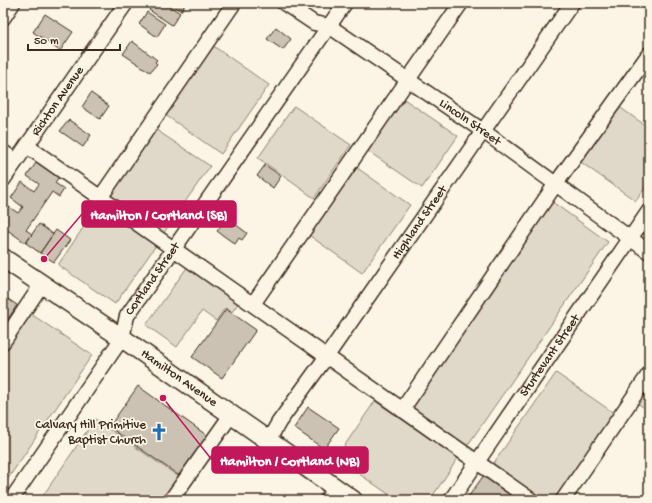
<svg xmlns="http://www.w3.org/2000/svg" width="652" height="503" font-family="'Gochi Hand',sans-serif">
  <rect width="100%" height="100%" fill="#fcf5e5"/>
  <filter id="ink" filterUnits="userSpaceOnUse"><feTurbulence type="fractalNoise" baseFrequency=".025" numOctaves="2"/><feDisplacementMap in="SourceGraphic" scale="8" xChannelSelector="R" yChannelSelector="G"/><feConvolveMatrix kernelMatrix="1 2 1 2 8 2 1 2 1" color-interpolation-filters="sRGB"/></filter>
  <g filter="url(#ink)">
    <path fill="#e0d8c8" stroke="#8e8173" d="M212,45l57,40 -48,69 -57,-40z
      M401,97l57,39 -36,52 -57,-39z
      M294,106l57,39 -37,53 -56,-40z
      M618,106l31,22v54l-13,19 -57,-40z
      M155,129l55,37 -47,68 -55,-37z
      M353,165l57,40 -48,68 -56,-40z
      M551,201l57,41 -143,207 -54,-39z
      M99,204l58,40 -42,60 -57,-39z
      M188,266l51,36 -7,10 -7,-4 -9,13 -14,-10 -25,36 -31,-22z
      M28,312l64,43 -89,131v-137z
      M556,373l58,40 -60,87h-15l-48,-33z
      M649,386v25l-12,-8z
      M375,401l83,57 -28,42h-33l-61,-42z
      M95,419l84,58 -15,23h-124z"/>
    <path fill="#ccc2b3" stroke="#3b2a1e" d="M154,3h11l15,10 -8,12 -23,-15z
      M169,3h17l-5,8z
      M147,12l18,12 -8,13 -18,-13z
      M45,14l28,18 -13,19 -27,-19z
      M276,27l15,12 -8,11 -16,-11z
      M132,41l25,19 -2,2 2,2 -7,8 -27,-18z
      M91,93l18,13 -9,13 -18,-12z
      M69,120l22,15 -8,12 -23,-16z
      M38,160l22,15 -5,8 9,6 -5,8 -7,-5 -26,38 6,4 -6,9 -23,-16v-18l3,-4 12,8 5,-6 -12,-9 11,-16 12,9 5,-7 -12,-8z
      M265,165l16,11 -8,12 -16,-12z
      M227,218l20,15 -5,7 -3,-2 -4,6 -18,-13z
      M39,224l14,10 -13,19 -14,-10z
      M56,230l14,10 -16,22 -14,-9z
      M5,297l12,8 -12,19 -2,-1v-23z
      M226,309l30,21 -34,48 -30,-21z
      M138,386l71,51 -28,40 -72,-50z
      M308,407l31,21 -15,21 -30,-21z
      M484,475l36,25h-54z"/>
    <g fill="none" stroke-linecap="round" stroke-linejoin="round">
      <g stroke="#3b2a1e" stroke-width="17">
        <g id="minor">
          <path id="s1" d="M284,3l30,20 15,3 154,105 166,121"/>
          <path d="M3,18l10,-15"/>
          <path d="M27,146l504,354"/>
          <path d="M3,152l13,9"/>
          <path id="s2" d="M3,180l123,-177"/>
          <path d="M100,198l134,-195"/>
          <path d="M253,304l208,-301"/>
          <path d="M3,342l39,-58"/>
          <path d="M402,410l153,-225 94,-131"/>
          <path id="s3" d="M268,441l11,-19 48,-66 245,-353"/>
          <path id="s4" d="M11,500l111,-162 5,-22 218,-313"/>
          <path d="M171,500l60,-85"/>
          <path d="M327,500l8,-12"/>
          <path id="s5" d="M451,500l198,-289"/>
          <path d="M563,500l86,-126"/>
        </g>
      </g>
      <g stroke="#3b2a1e" stroke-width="21">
        <g id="major">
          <path id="s6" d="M3,258l119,80 231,162"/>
        </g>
      </g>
      <use href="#minor" stroke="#fcf5e5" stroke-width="14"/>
      <use href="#major" stroke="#fcf5e5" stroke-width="18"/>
    </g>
  </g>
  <defs>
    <g id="church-bare" transform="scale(1.38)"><path d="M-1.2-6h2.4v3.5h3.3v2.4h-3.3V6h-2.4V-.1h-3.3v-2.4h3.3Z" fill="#1f6fb2" stroke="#fcf5e5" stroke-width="2.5" paint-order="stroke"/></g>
  </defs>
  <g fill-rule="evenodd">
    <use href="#church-bare" x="159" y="432"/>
  </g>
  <g text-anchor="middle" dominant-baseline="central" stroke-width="3.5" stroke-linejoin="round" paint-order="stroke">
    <g font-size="13" fill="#3b2a1e" stroke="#fcf5e5">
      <text stroke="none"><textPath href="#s2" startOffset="96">Richton Avenue</textPath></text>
      <text stroke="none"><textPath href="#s1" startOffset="222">Lincoln Street</textPath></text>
      <text stroke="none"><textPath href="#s3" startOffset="266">Highland Street</textPath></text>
      <text stroke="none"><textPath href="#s4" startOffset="264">Cortland Street</textPath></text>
      <text stroke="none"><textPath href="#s5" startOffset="175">Sturtevant Street</textPath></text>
      <text stroke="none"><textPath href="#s6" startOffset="213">Hamilton Avenue</textPath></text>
    </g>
    <g font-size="13" fill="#3b2a1e" stroke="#fcf5e5" text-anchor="end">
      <text x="146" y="425">Calvary Hill Primitive<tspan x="146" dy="15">Baptist Church</tspan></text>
    </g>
  </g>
  <path fill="none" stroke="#c2185b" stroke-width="1.5" d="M44 259L82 214M163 398L212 460"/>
  <g fill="#c2185b" stroke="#fcf5e5" stroke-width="1.5">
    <circle cx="44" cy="259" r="4"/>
    <circle cx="163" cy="398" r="4"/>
  </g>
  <g fill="#c2185b" stroke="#c2185b" stroke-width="1.5">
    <rect x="82" y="201" width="154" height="26" rx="4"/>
    <rect x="212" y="447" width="156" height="26" rx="4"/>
  </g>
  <g font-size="14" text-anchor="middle" font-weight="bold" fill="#fff">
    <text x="159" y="219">Hamilton / Cortland (SB)</text>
    <text x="290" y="465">Hamilton / Cortland (NB)</text>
  </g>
  <rect width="652" height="503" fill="none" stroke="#fcf5e5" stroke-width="16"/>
  <rect x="8" y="8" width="636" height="487" fill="none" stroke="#3b2a1e" stroke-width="1.5" filter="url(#ink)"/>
  <path d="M28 44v6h92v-6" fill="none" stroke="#3b2a1e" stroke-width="2"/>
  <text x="34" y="44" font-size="12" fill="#3b2a1e" stroke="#fcf5e5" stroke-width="3" paint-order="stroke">50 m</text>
</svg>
